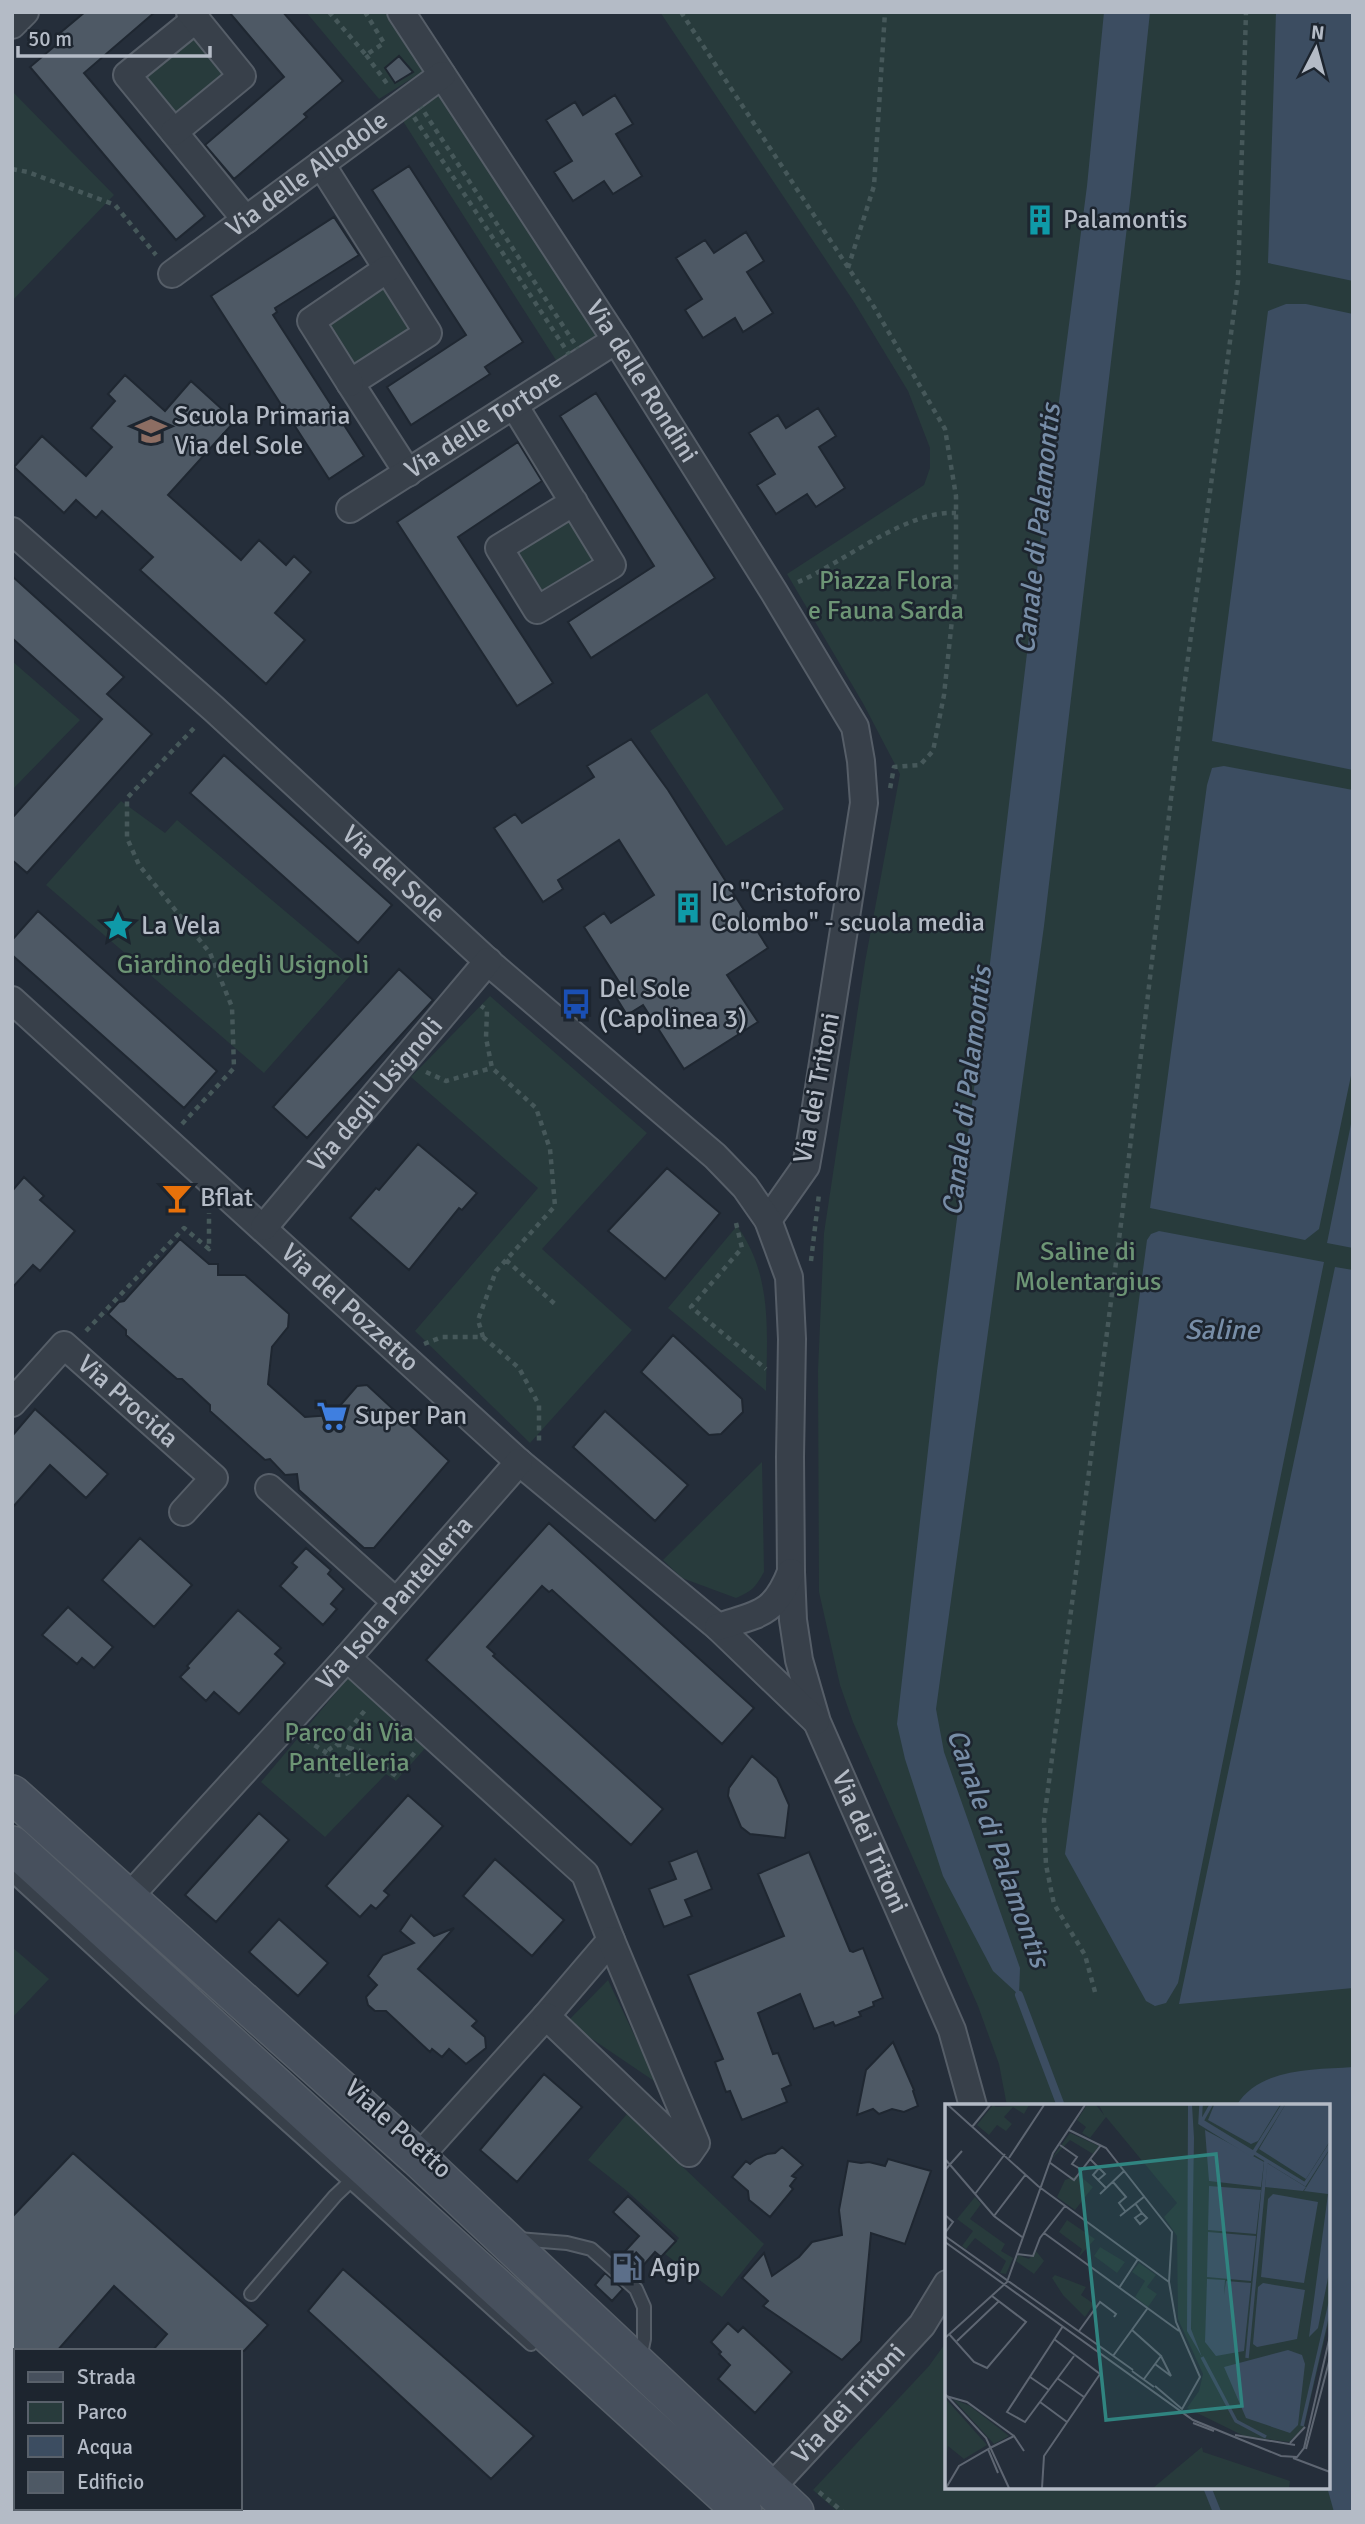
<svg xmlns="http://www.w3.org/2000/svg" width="1365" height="2524" font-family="Signika,sans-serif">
  <rect width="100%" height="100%" fill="#252e3a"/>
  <path fill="#283b3c" d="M306,12h83l38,57 -48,30z
    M660,12h693v2500h-515l-25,-22 116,-124 18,-25v146h381v-381h-321l-8,-42 -21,-58 -125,-284 -13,-37 -21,-93 -1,-221 6,-138 41,-271 35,-188 -36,-69 -77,-131 137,-89 6,-17v-20l-22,-57 -54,-89z
    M194,28l41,48 -58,45 -37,-49z
    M12,91l102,104 -102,106z
    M440,93l163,247 -42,28 -160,-250z
    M386,276l36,56 -72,43 -32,-53z
    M570,512l32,53 -63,37 -33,-54z
    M12,661l68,59 -68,70z
    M707,693l77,116 -58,37 -76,-115z
    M121,801l44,32 12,-13 178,150 -91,103 -218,-188z
    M490,996l157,137 -105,116 90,81 -102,113 -115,-112 123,-143 -127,-111z
    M737,1226c36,49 30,108 29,165l-98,-83z
    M762,1462l2,110c-9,16 -12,19 -28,26l-54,-20 -19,-18z
    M349,1677l79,68 -32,36 -10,-7 -61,63 -64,-55z
    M12,1947l37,32 -37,39z
    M608,1980l49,103 -90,-61z
    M627,2114l137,130 -42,53 -57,-43 14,-16 -52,-47 -39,-31z"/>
  <path fill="#3c4d61" d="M1104,12h46l-19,181 -87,733 -108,783 8,43 76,216 -1,27 -26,-24 -50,-95 -38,-117 -8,-35 40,-353 48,-366 50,-419 52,-400z
    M1276,12h77v269l-85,-18z
    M1286,304h20l47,10v456l-141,-29 56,-430z
    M1224,766l129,24v276l-34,163 -14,11 -155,-32 57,-423 5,-17z
    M1353,1114v134l-26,-5z
    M1159,1231l165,31 -146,721 -12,20 -11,3 -9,-5 -81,-147 82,-614 4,-6z
    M1335,1267l18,3v718l-174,16z
    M1353,2067v445h-19l-7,-25 1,-381h-92c24,-39 77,-36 117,-39z"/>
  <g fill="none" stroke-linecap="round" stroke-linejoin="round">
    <path stroke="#3c4d61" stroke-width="8" d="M1019,1995l42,111
      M1207,2487l10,25"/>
  </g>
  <path fill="#4e5965" stroke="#1f2731" stroke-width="2" d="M85,12h70l-71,61 121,143 -29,24 -146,-173 34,-29 -4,-5z
    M229,12h54l60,69 -39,33 3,3 -73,62 -29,-34 79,-68z
    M399,56l14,16 -18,11 -10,-15z
    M615,95l18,29 -17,10 26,42 -29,18 -9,-13 -31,20 -19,-29 18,-11 -26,-41 29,-18 8,13z
    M409,166l114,176 -38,25 5,7 -79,51 -24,-38 79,-52 -94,-145z
    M334,217l25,38 -84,53 2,4 -4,3 91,141 -35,23 -118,-183z
    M746,232l18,29 -17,11 26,41 -30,19 -8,-14 -32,20 -18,-28 17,-11 -26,-41 29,-18 9,13z
    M125,375l40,36 26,-30 44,40 -67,74 73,65 18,-20 27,25 8,-9 17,16 -36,41 30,27 -39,44 -126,-114 13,-13 -51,-46 -6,7 -20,-18 -12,13 -50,-46 28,-31 44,40 26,-29 -21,-19 24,-27 -7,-7z
    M596,393l119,185 -124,80 -23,-36 86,-56 -94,-150z
    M818,408l18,28 -17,11 26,41 -29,19 -9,-13 -31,20 -19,-29 18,-11 -26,-41 29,-18 8,13z
    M518,442l24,39 -84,56 95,146 -36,23 -120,-184z
    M12,576l112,101 -17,17 45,40 -125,139 -15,-13v-42l90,-99 -90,-81z
    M631,739l37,51 100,158 -41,27 31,47 -74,47 -41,-64 -16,10 -13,-21 9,-6 -39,-61 20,-14 7,10 43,-28 -35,-55 -61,40 5,9 -20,13 -49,-74 21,-14 7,9 72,-46 -7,-11z
    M224,755l168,150 -34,38 -168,-150z
    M38,911l179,160 -33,37 -172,-153v-15z
    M399,969l34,31 -126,138 -34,-31z
    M418,1144l59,49 -15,17 -3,-2 -50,62 -59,-52 26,-30 3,2z
    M667,1168l53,45 -55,66 -57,-48z
    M24,1177l20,19 -4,4 35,31 -35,40 -7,-6 -21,23v-97z
    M180,1239l29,25h9v11h27l44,39 -1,13 -16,20 -4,37 37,33 27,-2 25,-29 10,-1 82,76 -75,87h-10l-65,-58 -2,-16 -12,1 -15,-16 -5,1 -55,-49v-6l-28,-26h-5l-51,-44v-5l-18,-16 11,-12 5,-1z
    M673,1335l69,64 1,13 -22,22 -12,1 -68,-63z
    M35,1409l73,65 -22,24 -36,-33 -38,43v-72z
    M605,1411l83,74 -33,36 -82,-74z
    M549,1523l205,185 -32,36 -170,-154 -3,2 -7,-6 -55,61 8,7 -2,2 170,153 -32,36 -205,-185z
    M140,1538l52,47 -38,42 -52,-47z
    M306,1548l25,22 -3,4 16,15 -13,15 6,5 -14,16 -43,-39 17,-19 -5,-4z
    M68,1607l45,40 -19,21 -12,-10 -5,6 -35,-29z
    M238,1610l43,38 -6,6 10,9 -46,51 -25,-22 -8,9 -26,-24 9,-9 -2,-2z
    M752,1756l25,22 12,27 -4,33 -35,-4 -9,-7 -13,-31 1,-8z
    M408,1795l35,31 -59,65 5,4 -13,14 -5,-4 -11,12 -34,-31z
    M259,1813l30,27 -73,82 -31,-27z
    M697,1851l15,38 -27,11 7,16 -28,11 -15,-38 27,-10 -7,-17z
    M809,1852l41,99 3,1 10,-4 20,50 -10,4 1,4 -15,6 2,4 -26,10 -2,-4 -19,7 -14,-35 -42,19 15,41 5,-1 13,32 -9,4 5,13 -45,18 -12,-29 -4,1 -11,-30 8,-3 -35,-84 96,-39 -26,-62z
    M495,1859l69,61 -32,36 -69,-60z
    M411,1915l23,21 20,-8 -36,41 59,52 -5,5 13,11 1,11 -20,16 -17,-15 -7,8 -10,-8 -2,3 -44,-41h-11l-7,-6 -2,-8 11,-12 -9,-9 15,-21 31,-12 -14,-12z
    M279,1919l49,44 -30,33 -49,-44z
    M893,2042l21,48 -1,1 5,15 -14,6 -12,-3 -13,5 -6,-5 -16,6 9,-45z
    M544,2074l38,33 -65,75 -37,-32z
    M782,2147l21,18 -11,11 4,2 -6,8 3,3 -23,28 -21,-17 -1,-9 -16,-14 14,-16 4,3 6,-5 11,-5 8,-1z
    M73,2153l195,172 -24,26h-92l15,-17 -53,-48 -57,65h-45v-134z
    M888,2159l43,12 -26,73 -34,-11 -10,108 -19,19 -79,-54 5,-5 -26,-23 22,-25 8,23 27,-19 13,-15 30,-7 -3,-25 9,-49 13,2 8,-1 16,4z
    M628,2196l48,45 -15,16 -6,-5 -21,24 -17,-16 22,-24 -26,-24z
    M343,2269l191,167 -43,43 -183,-168z
    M605,2273l18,16 -11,12 -17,-16z
    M728,2323l10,9 5,-5 49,45 -37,41 -37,-34 12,-14 -11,-11 2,-2 -10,-10z"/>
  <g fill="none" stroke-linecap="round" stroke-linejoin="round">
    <g stroke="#565e68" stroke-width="16">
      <path id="lane" d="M12,1875l136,125 383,344
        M518,2239l49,4 24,6 45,40 8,18v32l-4,19
        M251,2294l84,-98 20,-19"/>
    </g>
    <g stroke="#565e68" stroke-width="30">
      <g id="street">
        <path id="s1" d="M401,12l215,328 158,252 81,135 6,34 3,42 -52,329 -6,34 -38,54"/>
        <path d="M196,19l-69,56 119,145"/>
        <path d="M12,25l13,-13"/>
        <path d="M174,132l68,-56 -52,-64"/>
        <path d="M321,164l107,169 -78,50 58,90"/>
        <path id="s2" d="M172,274l270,-199"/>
        <path d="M350,383l-39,-62 76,-52"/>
        <path d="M514,405l98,160 -75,45 -38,-62 75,-46"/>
        <path id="s3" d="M350,509l266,-169"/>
        <path id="s4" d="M12,531l202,178 280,258 221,189 30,31 23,33 21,57 3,62 -2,118 1,115 2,48 6,40 18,62 135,308 21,76"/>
        <path id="s5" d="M12,1000l507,462 199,165 98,94"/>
        <path id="s6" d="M264,1227l224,-266"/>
        <path id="s7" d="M12,1403l52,-58 150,133 -31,34"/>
        <path d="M269,1488l127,114"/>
        <path d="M718,1627c39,-13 56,-11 73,-55"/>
        <path d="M347,1658l238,216 26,66 -65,76 -128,142"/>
        <path id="s8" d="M127,1899l220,-241 172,-196"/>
        <path d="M546,2016l143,137 7,-10 -85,-203"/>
        <path id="s9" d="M770,2489l152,-164 25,-41"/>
      </g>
    </g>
    <g stroke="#565e68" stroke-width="40">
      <path id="secondary" d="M12,1794l406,364 377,354
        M12,1845l731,667"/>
    </g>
    <path stroke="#46585a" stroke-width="4.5" stroke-dasharray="5 5" stroke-linecap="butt" d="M329,12l37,43 18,-12 -19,-31
      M681,12l193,295 71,122 11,67v86l-12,113 -11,56 -13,14 -26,2 -4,22
      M366,55l22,30
      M419,104l161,248 -8,7 -162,-248z
      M12,169l16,3 87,33 41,50
      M848,268l26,-82 11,-174
      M798,582c45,-19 108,-72 158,-69
      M426,1072l20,9 46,-13
      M182,1124l52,-56 -2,-61 -22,-54 -71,-88 -12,-27v-40l69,-72
      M736,1223l6,25 -51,59 75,62
      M506,1260l51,46
      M811,1261l8,-67
      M86,1331l98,-103 25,21v-36
      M483,1337l36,31 20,37v39
      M424,1344l18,-7h41l-5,-17 18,-49 59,-65 -5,-57 -14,-41 -44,-40 -6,-30 1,-28 -6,-4
      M306,1740l21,13
      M325 1760a15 15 0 1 1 30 0a15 15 0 1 1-30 0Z
      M336,1746l30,-37
      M349,1748l12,3 35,25 19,-24
      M1095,1992l-10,-37 -31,-51 -8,-39 -2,-45 78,-604 62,-528 54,-407 8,-269
      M819,2492l24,20"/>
    <use href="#lane" stroke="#38404a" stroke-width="12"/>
    <use href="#street" stroke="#38404a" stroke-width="26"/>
    <use href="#secondary" stroke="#47505d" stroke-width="37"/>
  </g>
  <defs>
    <g id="building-bare" transform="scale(2.415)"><path d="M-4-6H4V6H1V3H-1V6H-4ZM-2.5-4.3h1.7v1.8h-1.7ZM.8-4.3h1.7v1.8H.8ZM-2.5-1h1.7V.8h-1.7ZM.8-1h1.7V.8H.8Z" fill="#0f9aa8" stroke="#1d252f" stroke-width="2.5" paint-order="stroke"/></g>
    <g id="school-bare" transform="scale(2.415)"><path d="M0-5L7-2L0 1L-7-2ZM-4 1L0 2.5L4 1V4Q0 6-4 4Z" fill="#8d6e63" stroke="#1d252f" stroke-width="2.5" paint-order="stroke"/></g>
    <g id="sight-bare" transform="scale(2.415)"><path d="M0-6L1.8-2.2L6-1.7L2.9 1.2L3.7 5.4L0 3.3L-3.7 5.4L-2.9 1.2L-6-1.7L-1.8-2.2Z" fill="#0f9aa8" stroke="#1d252f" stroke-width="2.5" paint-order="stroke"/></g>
    <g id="bus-bare" transform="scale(2.415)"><path d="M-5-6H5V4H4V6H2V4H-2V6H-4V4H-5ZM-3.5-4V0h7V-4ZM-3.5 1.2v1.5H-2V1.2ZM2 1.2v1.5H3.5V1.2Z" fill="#1a4fb4" stroke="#1d252f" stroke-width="2.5" paint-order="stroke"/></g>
    <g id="bar-bare" transform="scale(2.415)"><path d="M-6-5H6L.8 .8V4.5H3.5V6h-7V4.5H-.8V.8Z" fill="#e8710a" stroke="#1d252f" stroke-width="2.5" paint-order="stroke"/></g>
    <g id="supermarket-bare" transform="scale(2.415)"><path d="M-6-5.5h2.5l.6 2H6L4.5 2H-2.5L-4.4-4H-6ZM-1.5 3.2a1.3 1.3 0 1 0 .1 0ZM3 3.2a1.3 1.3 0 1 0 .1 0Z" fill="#3f7fe0" stroke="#1d252f" stroke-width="2.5" paint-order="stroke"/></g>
    <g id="fuel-bare" transform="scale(2.415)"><path d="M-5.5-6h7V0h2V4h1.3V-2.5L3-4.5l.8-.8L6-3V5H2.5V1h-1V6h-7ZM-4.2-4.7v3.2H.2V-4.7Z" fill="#5c6f8a" stroke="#1d252f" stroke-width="2.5" paint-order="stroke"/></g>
  </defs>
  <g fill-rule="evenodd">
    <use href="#building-bare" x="1040" y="220"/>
    <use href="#school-bare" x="151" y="431"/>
    <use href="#building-bare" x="688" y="908"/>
    <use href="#sight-bare" x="118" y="926"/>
    <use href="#bus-bare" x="576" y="1004"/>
    <use href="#bar-bare" x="177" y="1198"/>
    <use href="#supermarket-bare" x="332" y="1416"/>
    <use href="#fuel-bare" x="627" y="2268"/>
  </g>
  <g text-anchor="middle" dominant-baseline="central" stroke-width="5" stroke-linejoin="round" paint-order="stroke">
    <g font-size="26" fill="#b4bbc6" stroke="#1d252f">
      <text stroke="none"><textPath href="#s2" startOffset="168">Via delle Allodole</textPath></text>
      <text stroke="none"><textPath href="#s1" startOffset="441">Via delle Rondini</textPath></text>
      <text stroke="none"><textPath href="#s3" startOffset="158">Via delle Tortore</textPath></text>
      <text stroke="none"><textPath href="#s4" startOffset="513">Via del Sole</textPath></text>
      <text transform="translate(817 1088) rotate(-79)">Via dei Tritoni</text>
      <text stroke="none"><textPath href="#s6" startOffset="173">Via degli Usignoli</textPath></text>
      <text stroke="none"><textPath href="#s5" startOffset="457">Via del Pozzetto</textPath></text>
      <text stroke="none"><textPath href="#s7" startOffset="163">Via Procida</textPath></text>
      <text stroke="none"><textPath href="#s8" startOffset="399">Via Isola Pantelleria</textPath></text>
      <text stroke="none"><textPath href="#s4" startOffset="1664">Via dei Tritoni</textPath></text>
      <text transform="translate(398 2129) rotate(42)">Viale Poetto</text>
      <text stroke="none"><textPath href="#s9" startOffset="116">Via dei Tritoni</textPath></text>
    </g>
    <g font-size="26" fill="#b4bbc6" stroke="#1d252f" text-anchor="start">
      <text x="1063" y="220">Palamontis</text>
      <text x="174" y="416">Scuola Primaria<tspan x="174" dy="30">Via del Sole</tspan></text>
      <text x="711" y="893">IC "Cristoforo<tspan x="711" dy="30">Colombo" - scuola media</tspan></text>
      <text x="141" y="926">La Vela</text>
      <text x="599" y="989">Del Sole<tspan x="599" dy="30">(Capolinea 3)</tspan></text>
      <text x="200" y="1198">Bflat</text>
      <text x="355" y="1416">Super Pan</text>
      <text x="650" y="2268">Agip</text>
    </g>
    <g font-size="26" fill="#6d9575" stroke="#1d252f">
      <text x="886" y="581">Piazza Flora<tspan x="886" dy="30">e Fauna Sarda</tspan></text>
      <text x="243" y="965">Giardino degli Usignoli</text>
      <text x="1088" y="1252">Saline di<tspan x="1088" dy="30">Molentargius</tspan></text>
      <text x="349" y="1733">Parco di Via<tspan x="349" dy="30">Pantelleria</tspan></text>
    </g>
    <g font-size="28" font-style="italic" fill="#778da7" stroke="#1d252f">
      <text transform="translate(1038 529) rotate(-84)">Canale di Palamontis</text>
      <text transform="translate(967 1091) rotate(-83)">Canale di Palamontis</text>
      <text x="1222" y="1330">Saline</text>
      <text transform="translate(998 1848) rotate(70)">Canale di Palamontis</text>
    </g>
  </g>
  <g transform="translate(945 2104)">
    <rect width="385" height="385" fill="#252e3a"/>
    <path d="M48,1l3,2 33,-2 -5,9 -11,-7 -9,10 8,7 -6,7 -9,-6 -8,10 -12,-10zM142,1h9l8,10 -5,-10h231v211l-26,111 -15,15 -45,-6 -57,-28 12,-17 4,-17 -25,-55 -1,-83 -13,-19 13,-14 -71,-86 -16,21 -8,-5 4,-6 -9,-7zM125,29l29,13 -6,8 -23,-14 -20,21zM134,71l14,12 -18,23 -18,-13 8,-17zM30,93l6,7 -11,15 35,25 -4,7 12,7 -7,16 -6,-1 6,-12 -31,-23 -9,11 -4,-3 11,-15 -16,-12zM122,116l28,19 -17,19 4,-9 -23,-17zM155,143l25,15 -8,11 -23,-17zM91,147l8,10 -10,13 -18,-13 2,-6 11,4zM194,159l17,12 -9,12 10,7 -9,13 -13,-10 10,-16 -13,-9zM110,171l31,12 -5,8 13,9 -9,13 -22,-22 -11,-17zM0,294l42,47 -23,14 -16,-13 -3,22zM8,295l17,7 39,30 -15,8zM257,343l1,5 87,29 -1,7h-136z" fill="#283b3c"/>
    <path d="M243,1h4l2,33 -3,191 11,28 -15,-26zM269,1h66l-22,36 -7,3 -43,-24zM340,1h45v36l-24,38 -47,-30zM260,26l59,32 -3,25 -52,-6zM385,45v119l-12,60 -9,9 19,-143 -24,-3zM322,59l39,24 -3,4 -38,-4zM264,82l52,4 -5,44 -48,-4zM328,90l45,8 -14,81 -43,-6 7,-78zM263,128l48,4 -5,45 -44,-4zM262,175l18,1 -1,15 2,-14 25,2 -7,68 -28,5 -11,-14zM318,179l42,7 -8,49 -40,8 -4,-3 5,-57zM343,246l14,5 3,9 -7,61 -8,8 -44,-15 -22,-51z" fill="#3c4d61"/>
    <path fill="none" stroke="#3c4d61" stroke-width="3.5" d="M256,1l-1,18 52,32 31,-50M266,1l-9,16 103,63 25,-39M257,253l34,64 30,16M302,254l19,-198M357,322l28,-122"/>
    <path fill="none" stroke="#5e6672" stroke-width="2" d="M3,1l90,81 131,96M27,23l18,-22M124,26l37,18 66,84 -3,50 7,40 24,55 -18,32 -27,-23M115,41l17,12 -5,7 10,6M64,54l35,-53M0,55l49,57 28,21M145,55l15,15 -7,6M104,58l25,18 27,-35M154,64l-6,7 13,13M0,66l17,-19M168,78l13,15 -7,6 6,8M30,90l30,-40M155,90l24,-23M190,99l7,10 5,5 -7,6 -5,-6 7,-5M0,111l8,7 -8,11M49,112l32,-42M175,112l25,-20M99,129l135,98M0,132l188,134M0,138l248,178 88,36 16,1 7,-9 26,-112M72,150l16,2 7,-18 25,-32M174,184l19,-29M118,222l-56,86 18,10 49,-66M187,226l29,26 -17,23M134,227l21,-29 16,12 -2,3M4,230l25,28 13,6 39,-46 -34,-26M0,234l62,-56 46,-129 32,-48M12,237l42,-40M168,252l34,-47M210,260l16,12 -10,-20M187,267l22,16M85,273l19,13M112,274l27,19M0,290l41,44 23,50M1,292l21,6 47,34M95,298l27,20M248,319l21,8M290,331l60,10M345,339l15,-16M43,345l10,24M361,345l24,-91M348,354l37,14M1,384l13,-22 33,-19 22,-11 10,15M97,384l2,-32 56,-82 -46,-35"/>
    <path fill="#308480" fill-opacity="0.15" stroke="#308480" stroke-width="3.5" d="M271,50l26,252 -136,14 -26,-251z"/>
    <rect width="385" height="385" fill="none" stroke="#b4bbc6" stroke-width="3.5"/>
  </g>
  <rect width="1365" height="2524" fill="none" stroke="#b4bbc6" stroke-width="28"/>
  <rect x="14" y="2349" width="228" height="161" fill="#1d252f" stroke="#59616b" stroke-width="2"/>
  <rect x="28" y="2372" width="35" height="10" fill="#47505d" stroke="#59616b" stroke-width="2"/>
  <text x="77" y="2384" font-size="21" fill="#b4bbc6">Strada</text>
  <rect x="28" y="2402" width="35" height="21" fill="#283b3c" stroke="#59616b" stroke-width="2"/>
  <text x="77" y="2419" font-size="21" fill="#b4bbc6">Parco</text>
  <rect x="28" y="2436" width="35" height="21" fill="#3c4d61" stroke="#59616b" stroke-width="2"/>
  <text x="77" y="2454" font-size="21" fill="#b4bbc6">Acqua</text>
  <rect x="28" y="2472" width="35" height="21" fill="#4e5965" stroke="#59616b" stroke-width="2"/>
  <text x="77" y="2489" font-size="21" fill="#b4bbc6">Edificio</text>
  <g transform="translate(1316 49) rotate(6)" stroke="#1d252f" stroke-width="5" paint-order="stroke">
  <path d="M0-5L12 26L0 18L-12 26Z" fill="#b4bbc6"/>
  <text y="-10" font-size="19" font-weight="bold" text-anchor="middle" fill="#b4bbc6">N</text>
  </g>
  <path d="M18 46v10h192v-10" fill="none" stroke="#b4bbc6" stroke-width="3.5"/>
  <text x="28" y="46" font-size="21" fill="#b4bbc6" stroke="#1d252f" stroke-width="5" paint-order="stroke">50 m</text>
</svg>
